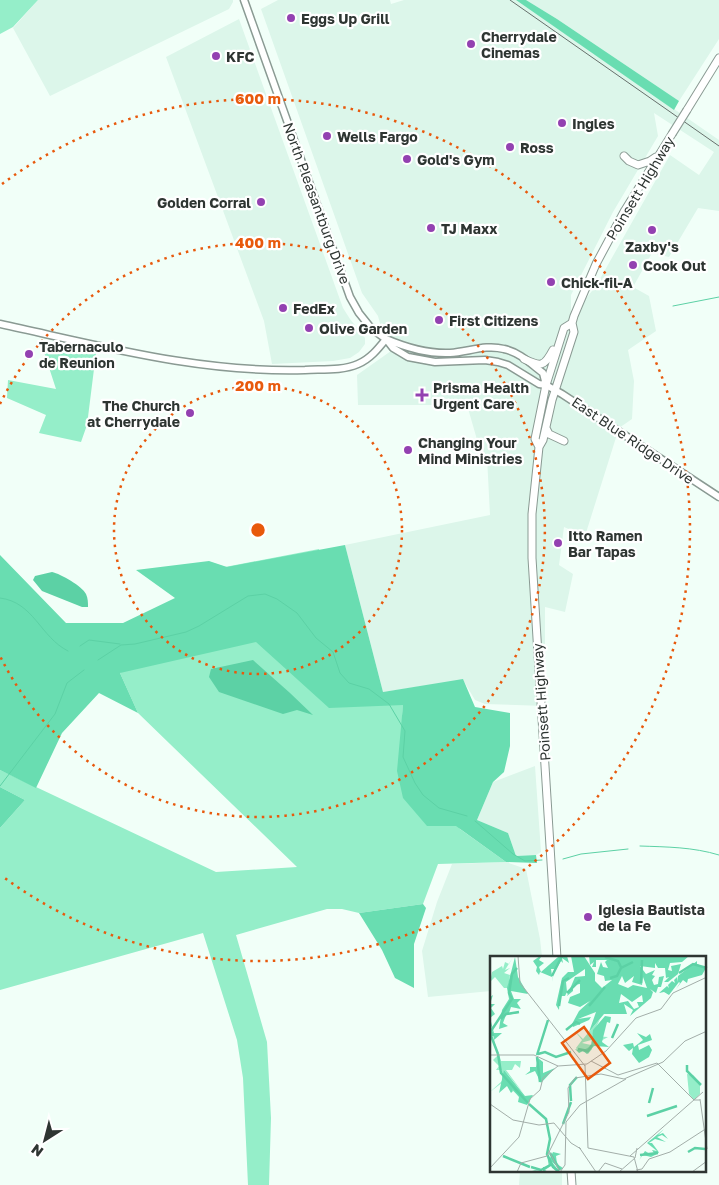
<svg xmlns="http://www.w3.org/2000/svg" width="719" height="1185" font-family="'Golos Text',sans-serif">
  <rect width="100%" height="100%" fill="#f1fff8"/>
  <path fill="#dcf6ea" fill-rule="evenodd" d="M38,0h195v2l-4,7 -179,87 -37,-68z
    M278,0h112l1,4 13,-4h112l203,140v71l-21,-3 -29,49 -17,-4 -19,34 16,9 7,35 -28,19 6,31 -2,38 -13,9 -34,108 -21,-9 -5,38 14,9 -8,38 -20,-5v99l-60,-2 -10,-4 -12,-20 -80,12 -38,-147 145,-30 -3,-58 -9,-14 -11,-38h-109l-1,-30 41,-29 -17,-19 -3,-11 -16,-23 -101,-284zM654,113l60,39 -15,23 -29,-20 -74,131 -25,31v-22l42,-83 45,-76z
    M526,0h193v39l-40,62 -122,-82z
    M239,19l104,289 7,11 15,19v6l-6,8 -9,6 -17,3 -61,3 -8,-43 -98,-264z
    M535,766l6,86 -5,3 -20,1 -8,-23 -31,-13 16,-38z
    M506,862l20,7 14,70 2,18 -50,1 -1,33 -63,6 -6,-46 15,-49 15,-38z
    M520,1171h42v14h-43z"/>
  <path fill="#95eec9" d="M0,0h38l-25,27 -13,7z
    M46,342l50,11 -9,72 -6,17 -42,-9 7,-18 -39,-17 1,-18 48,9 -14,-43z
    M319,549l8,47 28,81 48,28 -1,16 58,108 46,33 -68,2 -15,40 -64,9 -17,-4h-15l-91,26 31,107 4,76 -2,67h-21l-5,-107 -6,-38 -34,-107 -203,57v-162l25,-28 -25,-13v-17l216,102 81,-5 -159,-154 -18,-40 65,-70 -22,-24z"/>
  <path fill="#69ddb1" d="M516,0h10l31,19 122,82 -5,9z
    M345,545l38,147 80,-13 12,28 35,6v33l-6,26 -11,10 -16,38 31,13 8,23 20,-1 1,8 -31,-1 -50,-36h-29l-24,-28 -6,-27 6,-66 -74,3 -73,-66 -136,31 18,40 -39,-20 -37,40 -26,55 -36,-18v-215l66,68h57l52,-25 -39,-28 73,-9 18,6z
    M0,787l25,13 -25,28z
    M423,904l3,4 -12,36v44l-19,-10 -13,-28 -23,-37z"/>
  <path fill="#5cd1a5" d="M52,572c9,2 30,14 34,22 2,4 2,9 2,13h-6l-40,-16 -9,-11 2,-4z
    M253,660l37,33 23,22 -16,-5 -14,4 -64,-22 -10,-15 2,-8z"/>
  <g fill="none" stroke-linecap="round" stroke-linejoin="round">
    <path stroke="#5cd1a5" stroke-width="1" d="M673,306l46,-9
      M0,598c34,4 40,39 68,53
      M80,646l9,-6 31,4
      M98,660l23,-15 14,-1 51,-12 13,-6 49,-30 17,-2 12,5 20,14 19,25 17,14 7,21 9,10 20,6 20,15 16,27 -2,26 12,26 8,12 16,13 28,8
      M0,786l55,-72 12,-31 17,-13
      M475,821l38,33 12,7 17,-1
      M640,846c27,1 53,1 79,9
      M563,859l18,-5 47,-5"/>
    <g stroke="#8a9a93" stroke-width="9">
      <path id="major" d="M244,0l106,297 9,16 12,15 15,11 7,9 15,9 27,5 50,-2 13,2 10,3 31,19 7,1 16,9 157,103
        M0,324c102,22 199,49 305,46 16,-1 37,1 53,-6 12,-5 20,-15 28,-25
        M386,339c21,9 41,15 64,14 18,-1 36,-9 54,-4 15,3 27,15 39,24l3,12"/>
    </g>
    <g stroke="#8a9a93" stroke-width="9">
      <path id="highway" d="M687,110l32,-52
        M624,156l5,5 9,4 12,-4 6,-4
        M524,359c17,8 20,8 29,-9
        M546,428l3,6 15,7
        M539,447l-4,-8 11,-54 18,-57 8,-5
        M557,958l-25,-400v-44l7,-67 4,-7 9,-40 22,-68 -2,-9 2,-7 22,-52 29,-54 47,-76
        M571,1171l1,14"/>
    </g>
    <use href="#major" stroke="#fff" stroke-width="6"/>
    <use href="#highway" stroke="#fff" stroke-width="7"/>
    <path stroke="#67706c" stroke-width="1" d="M510,0l209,146"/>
    <g stroke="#8a9a93" stroke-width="9" stroke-linecap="butt">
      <path id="highway-bridge" d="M672,134l15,-24"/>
    </g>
    <use href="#highway-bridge" stroke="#fff" stroke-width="7"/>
  </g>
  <g fill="none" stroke="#e8590c" stroke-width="2.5" stroke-dasharray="2.5 5">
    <circle cx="258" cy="530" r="144"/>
    <path d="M0 404A287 287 0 1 1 0 656"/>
    <path d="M2 184A431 431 0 1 1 2 876"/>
  </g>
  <g fill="#9341b1" stroke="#fff" stroke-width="2">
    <circle cx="291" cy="18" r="5"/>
    <circle cx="471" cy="44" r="5"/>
    <circle cx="216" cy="56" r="5"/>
    <circle cx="562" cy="123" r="5"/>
    <circle cx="327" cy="136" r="5"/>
    <circle cx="510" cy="147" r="5"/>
    <circle cx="407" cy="159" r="5"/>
    <circle cx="261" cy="202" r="5"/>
    <circle cx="431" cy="228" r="5"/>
    <circle cx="652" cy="230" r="5"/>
    <circle cx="633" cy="265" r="5"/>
    <circle cx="551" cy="282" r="5"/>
    <circle cx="283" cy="308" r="5"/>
    <circle cx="439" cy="320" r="5"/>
    <circle cx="309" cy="328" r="5"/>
    <circle cx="29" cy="354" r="5"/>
    <path d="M419.5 387.5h5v5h5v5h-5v5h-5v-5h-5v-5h5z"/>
    <circle cx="190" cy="413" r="5"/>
    <circle cx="408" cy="450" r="5"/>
    <circle cx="558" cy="543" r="5"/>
    <circle cx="588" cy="917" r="5"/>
  </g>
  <g text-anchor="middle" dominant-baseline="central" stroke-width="4.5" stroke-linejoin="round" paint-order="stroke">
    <g font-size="14" font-weight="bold" fill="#2e3532" stroke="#fff" text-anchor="start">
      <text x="301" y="18">Eggs Up Grill</text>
      <text x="481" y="36">Cherrydale<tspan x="481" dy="16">Cinemas</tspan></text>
      <text x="226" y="56">KFC</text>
      <text x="572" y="123">Ingles</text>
      <text x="337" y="136">Wells Fargo</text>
      <text x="520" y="147">Ross</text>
      <text x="417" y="159">Gold's Gym</text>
      <text x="251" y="202" text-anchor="end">Golden Corral</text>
      <text x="441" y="228">TJ Maxx</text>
      <text x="652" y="246" text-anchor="middle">Zaxby's</text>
      <text x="643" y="265">Cook Out</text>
      <text x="561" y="282">Chick-fil-A</text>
      <text x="293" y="308">FedEx</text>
      <text x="449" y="320">First Citizens</text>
      <text x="319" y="328">Olive Garden</text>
      <text x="39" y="346">Tabernaculo<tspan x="39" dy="16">de Reunion</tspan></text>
      <text x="433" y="387">Prisma Health<tspan x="433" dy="16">Urgent Care</tspan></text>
      <text x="180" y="405" text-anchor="end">The Church<tspan x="180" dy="16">at Cherrydale</tspan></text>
      <text x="418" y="442">Changing Your<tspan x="418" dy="16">Mind Ministries</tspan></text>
      <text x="568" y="535">Itto Ramen<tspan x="568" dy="16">Bar Tapas</tspan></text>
      <text x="598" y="909">Iglesia Bautista<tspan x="598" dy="16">de la Fe</tspan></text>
    </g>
    <g font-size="14" fill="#2e3532" stroke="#fff">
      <text transform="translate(640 188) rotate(-59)">Poinsett Highway</text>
      <text transform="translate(317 203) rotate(70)">North Pleasantburg Drive</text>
      <text transform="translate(633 440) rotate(34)">East Blue Ridge Drive</text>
      <text transform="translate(541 702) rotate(-94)">Poinsett Highway</text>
    </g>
  </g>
  <g transform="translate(490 956)">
    <rect width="216" height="216" fill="#f1fff8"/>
    <path d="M23,1l-8,13 5,-2 -6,5 6,2 -2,13h-4l-9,-11 -5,5 2,-10 10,-6 1,3 2,-7 4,2zM110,63l-8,17 16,1 -11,6 -2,-4 -11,3 -2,1 9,2 1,4 -4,5 -5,-4 -4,2 -3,-4 6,-8 -8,-10 9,9zM9,98l2,7h20l-1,7 -5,-4 -3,6h-6l18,24 -20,-24v9l15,17 -16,-14 -13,10 12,-11v-11h-6l3,-4 -6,-6zM197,118l6,1 7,8v11l-6,6 -5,-6z" fill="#95eec9"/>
    <path d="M50,0l1,1 -2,3 5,3 -5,4 2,5 17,-15 9,-1 2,7 -7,-5 1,5 -2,-2 -5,8h-5l2,13 -1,-5 -12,-5 -1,3 -3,-4 1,-4 -4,-6zM81,0h13l11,17v8l7,7 10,-8 -7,1 -1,-5 -7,-2 4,-12 2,5 5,1 -3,-6 2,-2h-11v7h-4l2,-5 -4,3 -1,-9h100l-7,6 -12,1 -2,7 4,1 -1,-5 10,-2 -3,10 -10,8h-4l5,-5 -3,1 -1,-10h-7l-3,-5v5l-15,-2 6,8 9,-4 -3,5 3,1 -3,4 2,5 4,-1 1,-7 5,-1 -3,11h-3l-2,6 -6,-4 3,3 -2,6 -21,18 3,-6 -9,-6 3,10h-23l-15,18 7,-20 -18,7 13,-2 -2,3 -16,7 -1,-3 7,-13 11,-10 -10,6 -12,-4 2,-6 10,-4v-9l-7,1v6l-6,5 8,-19 10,-1v-7l-19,13 1,10 -2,4h-5l-1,14 -3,-5 6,-27 6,-6h6zM132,20l3,7 9,-7 -2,6 10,3 1,-8 4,11 -14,-3 -5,3 -10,-4zM131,38l11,8 10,-7 1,7h-6l2,5 -5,2 -6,-8 -9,2zM25,1l3,20 10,17 -17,-3 3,8h7l-4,4 4,6 -10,-2 -2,6h10l-13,2 -3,8 5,3 -9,3 3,-19 7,-11 -2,-11zM207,5v3l9,4 -4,7 -14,4 -1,4 -4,-3 -7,9 4,-6 -1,-1 -10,13 -5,-3 -5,1 8,-7 2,2 -1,-3 4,-4 3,2 -1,-3 3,-3v5l1,-6zM3,39l-3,9h5l-4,4 4,6 -5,4 4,15h8l-8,7 3,13 -7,-32v-24zM115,60l6,1 -1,6 -3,-1 -5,20 7,5 -15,-1 -7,8 -4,-3 -4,2 -4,-4 7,2 9,-5 2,-16zM147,77l9,4 4,-3 2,6 -14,5 1,5 10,-5 3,5 -3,7 -10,6 -7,-9 1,-6 -4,3 -6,-6 10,-2 1,4 9,-7zM48,102l5,4v11l12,-5 -14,15 -6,-12 -10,4 5,-4v-4h6zM14,114l21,26 8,-1 -6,10 -9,-3 1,-5 -7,-8 1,2 -2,2 -4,-7 -8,7zM174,173l-6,6 5,-2 5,6 -6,-4 -5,2 9,5 -11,-3 -6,4h3l6,8 1,2 -5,-1 3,2 -6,3 -8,-2 -4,5 6,-9 5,3 4,-1 -2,-3 5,1 -10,-8zM63,196l8,2 -5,2 1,8 6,4 -2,2 -10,-9 9,11 -9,-6 -6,4 3,2h-10l-6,-2 11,1v-4h6l-2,-12 3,3z" fill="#69ddb1" fill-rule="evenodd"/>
    <path fill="none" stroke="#5cd1a5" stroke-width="2.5" d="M115,1l13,4 3,6M189,17l14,-9 14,4M62,20l10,-20M120,22l7,-2 4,-8 12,-6M151,27l1,-23M77,37l13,-13M69,50l4,-25 6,-3M99,50l16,-19M11,63l5,-5 13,-2M76,74l10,-8 4,2M0,77l8,21M3,80l-2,-5 21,-32 -3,-6 3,-19 5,-6M122,82l6,-14M88,93l10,2 4,-6M8,98l3,19 27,30M48,98l7,-2 11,5 15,-5M47,99l11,-35M47,101l3,25M197,109v6l14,14M81,145l-1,-16 7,-8M159,147l4,-15M39,148l17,15 4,20 -3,15 6,13 6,5M157,160l30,-10M73,168l8,-22M198,196l7,-4 10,1M60,197l10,17M150,199l18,-2M13,200l27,11M41,211l10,3 11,-6"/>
    <path fill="none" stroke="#a3aea9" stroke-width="1" d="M28,0l2,27 65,83M0,99h44l24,11M101,105l27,14 39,-12 37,37h6M95,109l3,83M68,110l29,-2 19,-13 30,-33 25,-9 12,-16 34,-16M210,143l7,50M0,148l23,16 26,5 15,-2 17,20 10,6M89,191l17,25M98,192l46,9 4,15M59,195l10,19M140,200l73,-64M0,212l29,-31 11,-38 10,-9 3,-12 15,-12M146,214l6,-1 7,-10 21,-7 37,-24M27,216l4,-9 26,-7 22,-44 -1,-24 7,-10 26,-4 23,5 39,-17 22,-21 22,-10M70,216l5,-7 1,-43 14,-17 46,-26M108,216l7,-9 17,6M129,216l16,-14 2,-10M202,216l15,-11"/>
    <path fill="#e8590c" fill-opacity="0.15" stroke="#e8590c" stroke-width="2.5" d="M94,71l26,36 -22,16 -26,-36z"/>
    <rect width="216" height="216" fill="none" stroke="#2e3532" stroke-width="2.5"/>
  </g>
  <circle cx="258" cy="530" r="8" fill="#e8590c" stroke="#fff" stroke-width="2.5"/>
  <g font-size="15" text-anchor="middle" font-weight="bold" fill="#e8590c" stroke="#fff" stroke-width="4.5" stroke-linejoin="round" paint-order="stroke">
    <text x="258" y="104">600 m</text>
    <text x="258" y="248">400 m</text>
    <text x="258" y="391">200 m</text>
  </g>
  <g transform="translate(45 1140) rotate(216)" stroke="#ffffff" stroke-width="4" paint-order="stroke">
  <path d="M0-4L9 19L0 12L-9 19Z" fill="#2e3532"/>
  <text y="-8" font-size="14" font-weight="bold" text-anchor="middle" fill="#2e3532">N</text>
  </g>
</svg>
